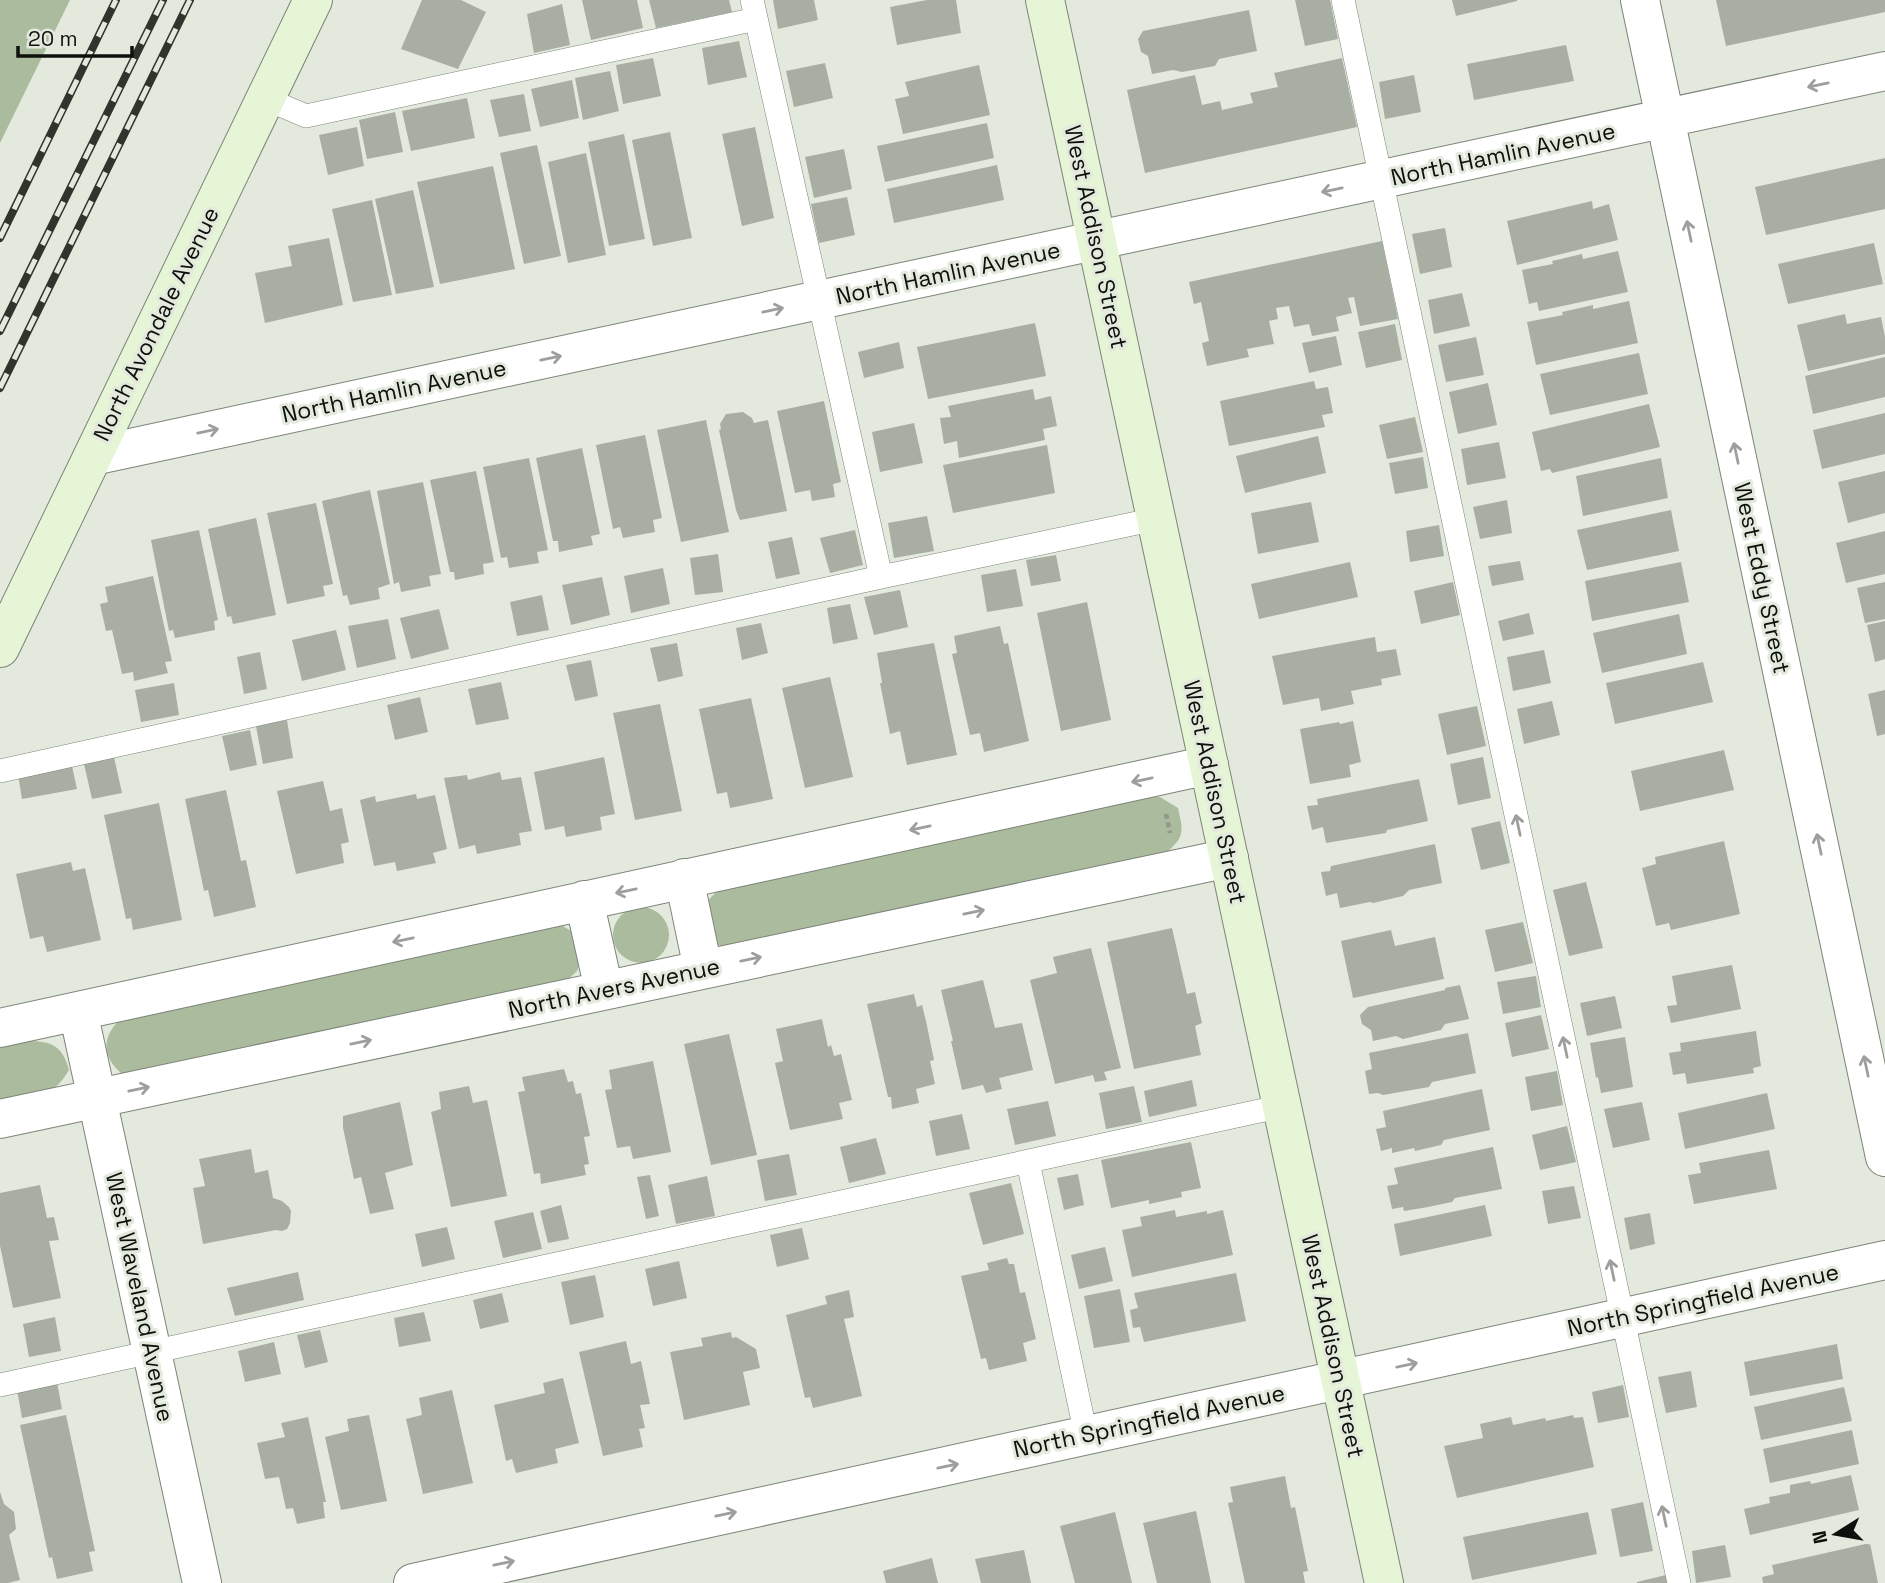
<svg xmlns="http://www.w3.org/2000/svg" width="1885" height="1583" font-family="'Space Grotesk',sans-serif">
  <rect width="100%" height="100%" fill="#e3eadd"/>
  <path fill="#abbb9d" d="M0,0h70l-70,143z
    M1138,797h22l18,11c6,25 6,29 -13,46l-443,93 -10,-6c-7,-25 -15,-34 8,-52z
    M613 935a28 28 0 1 1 56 0a28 28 0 1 1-56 0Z
    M561,925l12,7 9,26 -5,13 -13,12 -442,91c-22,-19 -20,-40 2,-58z
    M24,1041c25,0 38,2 45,29 -18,30 -37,30 -69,40v-64z"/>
  <path fill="#a8aea2" d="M422,0h39l25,12 -28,57 -57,-20z
    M582,0h55l6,28 -52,12z
    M649,0h80l3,12 -76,16z
    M773,0h41l4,20 -40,9z
    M927,0h29l5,33 -64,12 -7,-38z
    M1295,0h35l8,39 -33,7z
    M1452,0h65v1l-61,15z
    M1716,0h169v12l-159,34z
    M562,4l8,41 -36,8 -7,-39z
    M1249,10l8,41 -38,8 -4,7 -33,6 -9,-2 -21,4 -4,-18 -7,-4 -3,-13 5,-8z
    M739,41l8,36 -39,8 -6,-37z
    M1566,45l8,36 -100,19 -7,-36z
    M653,58l8,38 -38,8 -7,-39z
    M1342,58l15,69 -212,46 -18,-83 68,-15 7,30 18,-4 2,9 31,-7 -3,-10 28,-6 -4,-14z
    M825,63l8,35 -39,9 -8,-36z
    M979,65l11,50 -87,19 -8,-35 14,-3 -4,-14z
    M610,71l9,40 -36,9 -8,-42z
    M1414,75l7,37 -36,7 -6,-37z
    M572,80l7,38 -39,9 -9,-38z
    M524,94l7,37 -32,6 -9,-37z
    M467,98l8,40 -64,13 -9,-40z
    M395,112l8,40 -36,7 -8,-39z
    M987,123l7,35 -109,24 -8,-36z
    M357,127l7,39 -36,9 -9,-40z
    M755,127l19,91 -32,8 -20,-92z
    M670,132l22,106 -39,8 -21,-106z
    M624,134l21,105 -36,7 -21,-104z
    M537,145l24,111 -37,8 -24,-111z
    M844,149l8,40 -38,9 -9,-41z
    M586,153l20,102 -38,8 -20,-101z
    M1885,158v51l-119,26 -11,-48z
    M997,165l7,35 -110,23 -7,-34z
    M493,166l22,103 -75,15 -23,-102z
    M413,190l21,97 -38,7 -21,-95z
    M847,197l8,38 -36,8 -8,-39z
    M372,200l20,95 -39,7 -21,-93z
    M1592,201l1,8 16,-5 9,36 -101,25 -10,-44z
    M1445,228l7,39 -32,7 -8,-40z
    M329,238l14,67 -78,18 -10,-50 37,-7 -4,-20z
    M1382,241l16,78 -38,7 -6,-29 -6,1 4,15 -16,4 3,14 -27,5 -3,-12 -15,3 -5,-21 -13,2 2,11 -9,2 5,23 -27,5 2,8 -42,9 -5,-23 7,-2 -8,-39 -7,2 -5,-22z
    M1874,243l9,41 -95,20 -10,-40z
    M1618,251l10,41 -89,19 -2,-9 -8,2 -7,-34 31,-6 -1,-3 30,-7 1,5z
    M1462,293l8,33 -36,8 -6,-34z
    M1629,301l9,42 -102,22 -9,-43 36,-7 -1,-3 31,-7v4z
    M1845,314l2,10 34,-7 4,20v17l-77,17 -11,-46z
    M1035,323l11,53 -118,23 -11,-52z
    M1395,324l7,36 -36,8 -8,-36z
    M1336,336l6,29 -33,8 -7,-30z
    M1476,337l8,38 -38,7 -8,-37z
    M899,342l5,26 -40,10 -6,-26z
    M1639,353l9,41 -98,21 -10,-41z
    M1885,357v40l-72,17 -8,-38z
    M1314,381l2,8 12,-2 5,26 -11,2 3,12 -96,19 -9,-45z
    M1488,383l9,42 -39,9 -9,-42z
    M1033,389l2,11 16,-4 6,30 -14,3 2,11 -86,18 -2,-17 -13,3 -4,-26 11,-1 -3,-11z
    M824,401l17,81 -8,2 2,13 -23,4 -2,-11 -15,3 -18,-82z
    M1649,404l11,43 -108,26 -2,-4 -9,2 -9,-39z
    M743,412l9,6 2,5 14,-3 19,91 -47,9 -4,-10 -17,-80 2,-1 -1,-5 6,-10z
    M1885,413v41l-63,15 -9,-39z
    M1415,417l8,35 -36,7 -8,-34z
    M706,420l23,112 -48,10 -24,-112z
    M914,423l9,40 -43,9 -8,-40z
    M645,435l17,83 -9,2 2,12 -32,6 -3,-11 -7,2 -17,-84z
    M1318,436l8,37 -81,20 -9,-37z
    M1499,442l7,36 -39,7 -6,-36z
    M1047,445l8,48 -102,20 -10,-48z
    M582,448l18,86 -9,2 2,9 -34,7 -1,-11h-5l-17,-83z
    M1423,457l5,31 -33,6 -6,-31z
    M529,458l19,92 -11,2 2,11 -30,5 -2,-11 -6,1 -18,-91z
    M1661,458l7,40 -85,18 -7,-40z
    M476,471l18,91 -11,2 1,10 -29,6 -1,-8h-4l-20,-92z
    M1885,471v42l-37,10 -10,-41z
    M423,482l18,92 -12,2 2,10 -30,6 -2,-10 -5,2 -17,-93z
    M370,490l20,94 -12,4 2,11 -30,6 -3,-10 -4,1 -21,-95z
    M1507,500l5,33 -32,6 -7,-32z
    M1311,502l8,40 -61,12 -7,-41z
    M316,503l17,81 -10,2 2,10 -38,8 -20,-91z
    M1671,510l8,41 -92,19 -10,-40z
    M927,516l7,35 -40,7 -6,-35z
    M256,518l20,97 -43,9 -2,-8 -4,1 -19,-88z
    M1439,525l5,31 -34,6 -4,-31z
    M199,530l19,90 -4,1 1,9 -40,8 -2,-8 -4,1 -18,-91z
    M855,530l8,35 -33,8 -10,-35z
    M1885,531v43l-39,9 -10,-40z
    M792,537l8,37 -24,5 -8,-37z
    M718,554l5,38 -28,3 -5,-37z
    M1056,555l5,26 -30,5 -5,-26z
    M1520,561l4,19 -32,6 -4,-20z
    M1350,562l8,35 -99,22 -8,-35z
    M1681,562l8,40 -97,19 -7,-40z
    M663,568l7,36 -39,9 -7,-37z
    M1016,569l7,37 -36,6 -6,-37z
    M153,576l19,85 -7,1 3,11 -34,8 -1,-9 -11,2 -10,-44 -6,1 -6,-27 8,-2 -3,-15z
    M602,577l8,38 -39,10 -9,-40z
    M1453,582l7,33 -39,9 -7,-33z
    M1885,582v37l-20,4 -8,-35z
    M900,590l8,37 -34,8 -10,-38z
    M542,595l7,35 -32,6 -7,-34z
    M1087,602l24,118 -50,11 -24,-118z
    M850,604l8,35 -25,5 -6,-36z
    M439,609l10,40 -38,10 -11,-41z
    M1529,613l5,21 -31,7 -5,-20z
    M1679,614l8,40 -85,19 -9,-40z
    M388,619l8,40 -39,9 -9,-42z
    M1885,621v38l-10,3 -8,-37z
    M761,623l7,30 -26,7 -6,-32z
    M1000,626l4,18 4,-1 21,98 -45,11 -4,-19 -10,2 -18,-81 5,-1 -3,-17z
    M336,630l10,40 -44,11 -10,-41z
    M1375,637l2,15 19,-3 5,26 -20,4 1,6 -31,6 3,13 -33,7 -2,-13 -36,7 -11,-49z
    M677,643l6,33 -25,6 -8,-34z
    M934,643l23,112 -50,10 -7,-34 -10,3 -10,-51h2l-5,-30z
    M1544,650l7,33 -38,8 -6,-34z
    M260,652l7,37 -23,5 -7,-37z
    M591,660l7,36 -23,5 -9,-36z
    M1703,662l10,40 -98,22 -9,-41z
    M830,677l23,100 -48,11 -23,-100z
    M501,682l8,37 -33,6 -8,-36z
    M174,683l5,32 -38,7 -6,-32z
    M1885,690v44l-8,2 -9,-42z
    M420,697l8,35 -33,8 -8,-35z
    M751,698l22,101 -43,9 -3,-16 -10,2 -18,-85z
    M1552,701l8,34 -36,9 -7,-35z
    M660,704l22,107 -47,9 -22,-107z
    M1477,706l9,40 -39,9 -9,-41z
    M287,720l6,38 -30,6 -7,-38z
    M1353,721l8,41 -12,3 2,12 -41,7 -10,-55 39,-7 1,2z
    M250,730l7,35 -27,6 -8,-35z
    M1724,750l10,40 -94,21 -9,-40z
    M114,757l8,36 -30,6 -8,-35z
    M604,757l11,57 -15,3 2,13 -36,7 -2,-11 -19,4 -11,-58z
    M1483,757l8,41 -33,7 -8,-41z
    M72,766l5,23 -55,10 -4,-24z
    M500,772l2,8 19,-3 11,54 -13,2 2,12 -44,9 -2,-9 -16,4 -15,-71 23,-3 1,5z
    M1419,779l9,42 -41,9 -1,3 -60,10 -3,-16 -11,3 -5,-24 11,-1 -1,-6z
    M323,781l7,30 12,-3 7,34 -8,2 3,19 -48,11 -19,-83z
    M226,790l15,71 5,-1 10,47 -42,10 -6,-27 -4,1 -19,-92z
    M416,794l1,5 18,-4 12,54 -14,4 3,10 -39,8 -2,-9 -21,4 -14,-66 15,-4 1,6z
    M159,803l23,117 -49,10 -2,-12 -5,1 -22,-104z
    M1500,821l10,42 -29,7 -10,-42z
    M1724,841l16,73 -69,16 -2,-7 -13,3 -14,-58 14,-4 -1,-7z
    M1435,844l7,39 -33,7 -6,6 -30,7 -3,-1 -30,6 -3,-15 -11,3 -5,-24 9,-1 1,-5z
    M71,862l2,9 12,-3 16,72 -54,12 -4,-16 -13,3 -14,-65z
    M1586,882l17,66 -34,8 -16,-66z
    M1523,922l10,41 -38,9 -10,-42z
    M1172,928l15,66 8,-2 7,31 -7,3 6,29 -67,14 -27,-127z
    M1391,930l4,16 40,-9 9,42 -91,19 -12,-57z
    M1091,948l30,120 -17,4 3,8 -12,2 -2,-7 -38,9 -25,-104 27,-7 -4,-16z
    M1732,965l9,44 -70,14 -4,-17 10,-1 -5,-29z
    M1536,976l5,31 -38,7 -6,-32z
    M983,980l12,48 27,-5 11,47 -34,8 3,11 -16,4 -3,-8 -21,5 -11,-49h2l-12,-51z
    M1460,985l9,34 -24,5 -4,6 -38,9 -7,-3 -23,5 -2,-11 -9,-6 -2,-9 8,-8 77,-17v-2z
    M914,994l3,13 5,-2 4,16 8,39 -4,1 5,23 -19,5 3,14 -27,6 -1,-12h-3l-21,-93z
    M1615,996l7,32 -35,8 -7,-33z
    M1541,1015l8,34 -37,8 -7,-34z
    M822,1019l6,28 3,-2 3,11 7,-2 11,46 -13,3 4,16 -53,11 -15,-67 8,-2 -7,-32z
    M1756,1031l5,35 -8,2 1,5 -67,11 -2,-11 -12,2 -4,-22 12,-2 -1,-8z
    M1468,1033l8,40 -44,9 -3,5 -46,8 -5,-2 -9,1 -4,-23 7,-2 -3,-16z
    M729,1034l28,121 -46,10 -27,-121z
    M1625,1037l8,50 -32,6 -3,-16 -2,1 -6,-35z
    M653,1061l18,91 -38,7 -3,-13 -13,2 -12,-58 7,-1 -3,-19z
    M564,1069l4,13 5,-1 3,13 5,-1 9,43 -6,1 5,27 -5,1 2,10 -45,9 -1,-11 -6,1 -16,-82 7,-1 -3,-14z
    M1557,1071l6,34 -32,6 -6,-34z
    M1192,1080l5,26 -48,11 -5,-26z
    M469,1086l4,17 14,-3 20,96 -56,11 -20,-95 10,-3 -2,-17z
    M1134,1086l8,36 -36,7 -7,-36z
    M1482,1089l8,41 -46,10 -3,5 -26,6 -1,-3 -22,5v-5l-11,3 -5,-22 10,-2 -3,-16z
    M1767,1093l8,36 -90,20 -7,-36z
    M1048,1101l8,35 -41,9 -8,-36z
    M400,1102l13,63 -28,8 9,36 -24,5 -9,-37 -7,2 -11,-51v-12z
    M1642,1102l8,38 -37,8 -9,-39z
    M962,1114l8,35 -34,7 -7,-35z
    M1567,1126l9,36 -36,8 -8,-35z
    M876,1138l10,36 -37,9 -9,-36z
    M1191,1142l10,46 -20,4 1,5 -33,7v-4l-38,8 -10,-48z
    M1493,1147l9,42 -47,9 -3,4 -24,5 -24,4 -1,-4 -11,2 -5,-23 11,-2 -4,-16z
    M251,1149l4,24 13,-3 5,28 9,3 7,6 2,4 -1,12 -3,6 -5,2 -6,-1 -73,14 -10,-56 12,-2 -6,-27z
    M1769,1150l8,39 -83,15 -6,-29 13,-2 -2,-10z
    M789,1154l8,41 -32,6 -8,-41z
    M1078,1174l6,31 -20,5 -7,-32z
    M650,1175l9,41 -13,3 -9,-42z
    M707,1176l8,40 -39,8 -8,-39z
    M1011,1183l13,51 -41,11 -14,-52z
    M40,1185l7,33 7,-1 5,23 -10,1 12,57 -48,10 -13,-62v-53z
    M1574,1186l7,32 -33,6 -6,-33z
    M561,1205l8,34 -21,4 -8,-32z
    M1485,1205l7,31 -92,20 -6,-32z
    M1175,1210l1,7 31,-6v3l16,-4 10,45 -101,22 -10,-47 20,-4 -2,-9z
    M533,1212l9,37 -39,9 -9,-37z
    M1650,1213l5,31 -25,6 -6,-32z
    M447,1227l8,32 -33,8 -7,-33z
    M802,1228l7,31 -32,8 -7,-32z
    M1105,1247l8,34 -34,8 -8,-34z
    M1007,1258l2,6h5l6,29 5,-1 11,47 -13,4 4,18 -38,9 -3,-12 -5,1 -20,-83 28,-6 -2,-7z
    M679,1261l8,37 -34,8 -8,-37z
    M298,1272l6,28 -69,16 -8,-28z
    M1236,1273l10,48 -102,21 -4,-15 -7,1 -3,-18 8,-2 -4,-15z
    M595,1275l9,42 -34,8 -9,-43z
    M1120,1289l10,53 -36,6 -10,-52z
    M849,1290l5,27 -10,2 18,77 -49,12 -3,-11 -5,1 -19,-83 41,-11 -2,-8z
    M502,1293l7,29 -29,7 -7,-29z
    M424,1312l7,29 -32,6 -5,-29z
    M55,1317l6,34 -32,6 -6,-33z
    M320,1330l8,32 -23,6 -8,-33z
    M731,1332l1,6 4,-1 20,12 4,19 -17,4 7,33 -66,15 -14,-68 33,-6 -2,-8z
    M626,1341l5,23 10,-3 9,43 -10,1 5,23 -6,1 4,18 -40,9 -24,-104z
    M274,1342l7,32 -36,8 -7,-31z
    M1837,1344l6,35 -93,17 -6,-34z
    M1691,1371l6,36 -31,6 -8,-36z
    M563,1378l16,65 -24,6 3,14 -42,10 -4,-14 -6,2 -12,-56 51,-12 -2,-10z
    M57,1382l5,27 -40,9 -5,-28z
    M1623,1385l6,32 -31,6 -6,-31z
    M1844,1387l8,34 -91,19 -7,-33z
    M452,1390l21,93 -50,11 -17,-75 16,-4 -3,-17z
    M66,1415l29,136 -6,1 4,19 -36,8 -5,-22 -3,1 -29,-133z
    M369,1415l18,86 -46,9 -16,-73 24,-6 -2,-12z
    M1573,1415l1,3 9,-1 11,50 -137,31 -13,-52 39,-8 -3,-14 31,-7 2,8 32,-7 1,3z
    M308,1417l18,85h-3l2,16 -28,6 -4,-16 -7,1 -7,-32 -14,2 -8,-36 28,-6 -4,-14z
    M1852,1430l7,34 -89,19 -7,-34z
    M1851,1475l8,35 -109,25 -6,-26 26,-6 -1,-6 21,-4v-8l20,-4 1,3z
    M1285,1476l6,32 4,-1 13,64 -5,1 2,11h-60l-17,-80 5,-1 -3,-15z
    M0,1492l4,12 10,8 2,17 -7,6 11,45 -12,3h-8z
    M1643,1502l10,49 -33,6 -9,-48z
    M1196,1511l15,72h-54l-14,-60z
    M1115,1512l17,71h-57l-15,-57z
    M1588,1512l9,42 -125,26 -9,-43z
    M1870,1543l8,40h-115l-1,-6 12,-3 -2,-9z
    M1725,1545l6,32 -35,6 -4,-32z
    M1024,1550l7,33h-50l-6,-24z
    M932,1558l6,25h-52l-3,-12z
    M1666,1575l1,8h-30v-1z"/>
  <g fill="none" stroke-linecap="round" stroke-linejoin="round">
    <g stroke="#7d8378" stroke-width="24">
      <path id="lane" d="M752,0l129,577
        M1343,0l336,1583
        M264,98l42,18 450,-97
        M0,771l881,-194 275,-58
        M1028,1162l58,273
        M0,1385l1282,-279"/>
    </g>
    <g stroke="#7d8378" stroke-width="40">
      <path id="street" d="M1640,0l245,1157
        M93,456l1792,-385
        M684,878l19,91
        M584,900l20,90
        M78,1011l124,572
        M0,1028l1209,-263
        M0,1119l1229,-261
        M413,1583l1472,-323"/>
    </g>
    <g stroke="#7d8378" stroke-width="40">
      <path id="secondary" d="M1045,0l339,1583
        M0,648l313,-648"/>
    </g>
    <path stroke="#93988e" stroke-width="4.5" stroke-dasharray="5 3.5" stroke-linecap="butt" d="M1166,814l4,19"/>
    <use href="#lane" stroke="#fff" stroke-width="23"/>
    <use href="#street" stroke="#fff" stroke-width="38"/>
    <use href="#secondary" stroke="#e6f5d6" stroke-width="38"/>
    <g stroke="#30342d" stroke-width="8">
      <path id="rail" d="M0,238l116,-238
        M0,331l163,-331
        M0,388l190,-388"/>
    </g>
    <use href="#rail" stroke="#e3eadd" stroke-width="5" stroke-dasharray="16" stroke-linecap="butt"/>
  </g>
  <defs><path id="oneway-shaft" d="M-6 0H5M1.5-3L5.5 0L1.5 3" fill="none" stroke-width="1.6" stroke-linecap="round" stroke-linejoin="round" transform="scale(1.75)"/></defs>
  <g stroke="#9e9f9d">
    <use href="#oneway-shaft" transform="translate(1818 85) rotate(168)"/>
    <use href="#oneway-shaft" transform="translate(1332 190) rotate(168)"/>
    <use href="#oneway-shaft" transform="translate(1689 231) rotate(-102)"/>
    <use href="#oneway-shaft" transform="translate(773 310) rotate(-12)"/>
    <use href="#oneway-shaft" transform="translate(551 358) rotate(-12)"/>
    <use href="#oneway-shaft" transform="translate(208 431) rotate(-12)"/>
    <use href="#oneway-shaft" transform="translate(1736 453) rotate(-102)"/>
    <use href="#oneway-shaft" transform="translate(1142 780) rotate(168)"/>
    <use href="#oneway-shaft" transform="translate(1518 825) rotate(-102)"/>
    <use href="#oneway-shaft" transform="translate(920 828) rotate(168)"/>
    <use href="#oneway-shaft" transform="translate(1819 844) rotate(-102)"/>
    <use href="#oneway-shaft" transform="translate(626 891) rotate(168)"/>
    <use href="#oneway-shaft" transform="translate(974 912) rotate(-12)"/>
    <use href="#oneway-shaft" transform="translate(403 940) rotate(168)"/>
    <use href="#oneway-shaft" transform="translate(751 959) rotate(-12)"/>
    <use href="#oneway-shaft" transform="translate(361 1042) rotate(-12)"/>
    <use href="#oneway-shaft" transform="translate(1565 1047) rotate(-102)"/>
    <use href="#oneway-shaft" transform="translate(1866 1066) rotate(-102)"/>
    <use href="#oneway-shaft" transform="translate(139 1089) rotate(-12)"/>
    <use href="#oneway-shaft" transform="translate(1612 1270) rotate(-102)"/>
    <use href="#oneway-shaft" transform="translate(1407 1365) rotate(-12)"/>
    <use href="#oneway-shaft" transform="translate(948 1466) rotate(-12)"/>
    <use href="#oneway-shaft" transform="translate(726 1514) rotate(-12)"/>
    <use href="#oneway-shaft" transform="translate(1664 1516) rotate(-102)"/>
    <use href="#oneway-shaft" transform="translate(504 1563) rotate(-12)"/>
  </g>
  <g text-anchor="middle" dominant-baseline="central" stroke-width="6" stroke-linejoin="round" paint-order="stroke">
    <g font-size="23" fill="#0d100b" stroke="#e3eadd">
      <text transform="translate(1503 154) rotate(-12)">North Hamlin Avenue</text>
      <text transform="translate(1096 237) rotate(78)">West Addison Street</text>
      <text transform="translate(948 273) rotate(-12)">North Hamlin Avenue</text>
      <text transform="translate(156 324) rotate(-64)">North Avondale Avenue</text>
      <text transform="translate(394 391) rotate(-12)">North Hamlin Avenue</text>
      <text transform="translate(1762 578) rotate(78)">West Eddy Street</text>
      <text transform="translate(1215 792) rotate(78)">West Addison Street</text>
      <text transform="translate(614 988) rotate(-12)">North Avers Avenue</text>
      <text transform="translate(140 1297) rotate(78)">West Waveland Avenue</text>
      <text transform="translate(1703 1300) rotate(-12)">North Springfield Avenue</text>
      <text transform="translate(1333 1346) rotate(78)">West Addison Street</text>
      <text transform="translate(1149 1421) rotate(-12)">North Springfield Avenue</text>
    </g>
  </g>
  <g transform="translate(1836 1534) rotate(259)" stroke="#e3eadd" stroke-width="5" paint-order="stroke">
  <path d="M0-5L12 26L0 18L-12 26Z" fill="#0d100b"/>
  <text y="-10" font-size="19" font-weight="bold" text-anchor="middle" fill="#0d100b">N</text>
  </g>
  <path d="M18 46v10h114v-10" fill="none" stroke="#0d100b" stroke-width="3.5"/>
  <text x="28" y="46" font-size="21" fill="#0d100b" stroke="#e3eadd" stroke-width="5" paint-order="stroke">20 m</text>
</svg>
